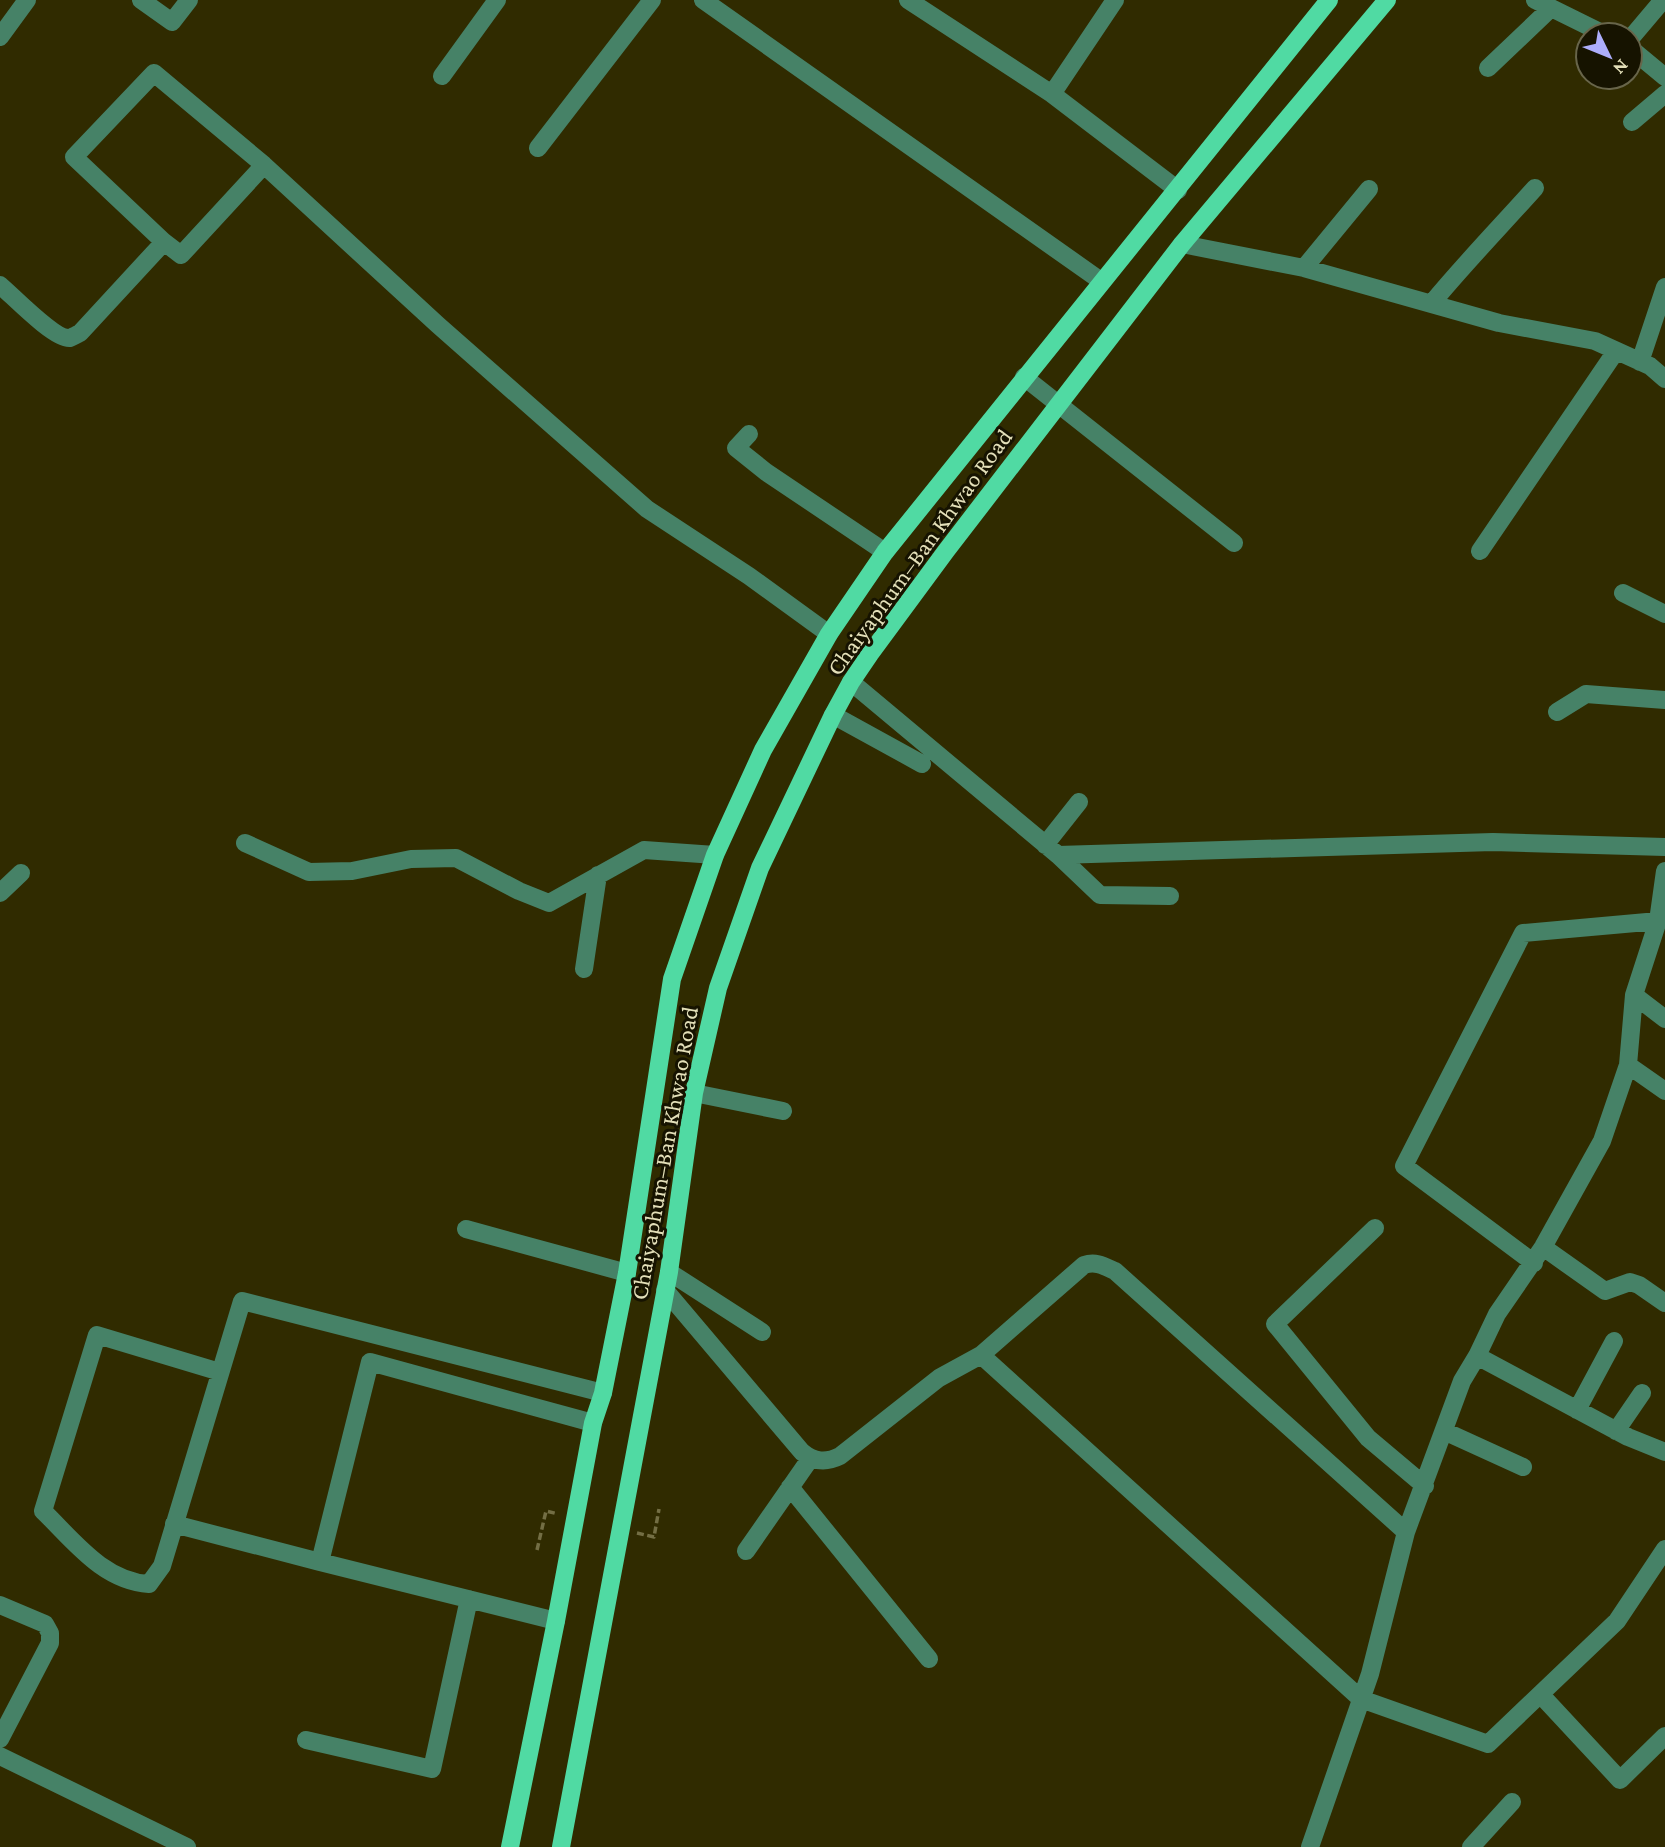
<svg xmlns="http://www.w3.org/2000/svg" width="1665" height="1847" font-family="'Crimson Pro',serif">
  <rect width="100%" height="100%" fill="#302b00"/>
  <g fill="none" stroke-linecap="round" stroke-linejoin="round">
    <path stroke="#736e44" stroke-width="3.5" stroke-dasharray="7 3.5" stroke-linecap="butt" d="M637,1533l17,4 5,-28
      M537,1550l9,-39 12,3"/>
    <path stroke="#468267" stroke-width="18" d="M141,0l31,22 17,-22
      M703,0l398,281
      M908,0l144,94 126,96
      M1535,0l71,35
      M0,37l27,-37
      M1630,39l33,-39
      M1630,48l35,29
      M1488,68l63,-60
      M442,76l55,-76
      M1052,94l63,-94
      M1632,122l33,-28
      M538,148l114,-148
      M264,165l-83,90 -17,-13 -90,-85 80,-84 110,92 174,160 209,184 102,67 80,58
      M1182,244l122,24 195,55 96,18 55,25 15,13
      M1304,268l65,-79
      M0,285c13,11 55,55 70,53 3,-1 8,-4 10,-5l84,-91
      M1432,303c33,-40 69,-77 103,-115
      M1640,362l25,-75
      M1024,377l210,166
      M749,434l-13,14 30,24 119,80
      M1480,551l136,-200
      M1623,593l42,21
      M851,682l207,173 435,-13 172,5
      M1557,712l29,-18 79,6
      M833,715l89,49
      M245,843l64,29 43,-1 59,-12 45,-1 63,33 30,12 95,-53 71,5
      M1045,845l34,-43
      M1058,855l42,40 70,1
      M0,893l21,-20
      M584,969l14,-94
      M1634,995l31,24
      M1628,1065l37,26
      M694,1093l89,18
      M1375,1228l-100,96 93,114 57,48
      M466,1229l161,44
      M1543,1247l62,44 25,-9 9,3 26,18
      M1534,1263l-130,-97 119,-233 135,-12
      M669,1272l93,60
      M665,1290l137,162c12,10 24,11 38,4l99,-78 42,-23 103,-90c12,-4 20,1 31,6l291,261
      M981,1355l380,344 127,45 129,-123 48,-72
      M1477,1356l151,81 37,15
      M220,1372l-123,-37 -54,176c31,30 60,70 106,73l13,-18 80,-265 361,92
      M1577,1410l37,-69
      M1444,1431l79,36
      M1616,1431l26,-38
      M790,1487l139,172
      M174,1524l146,38
      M746,1551l64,-92
      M0,1605l45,19 5,9v10l-50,96
      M556,1621l-236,-59 50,-200 223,61
      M1541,1695l79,85 45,-44
      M306,1740l126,29 37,-170
      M0,1756l187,91
      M1310,1847l60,-173 36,-142 56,-151 15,-25 20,-42 46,-67 59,-106 26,-76 6,-70 24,-74 7,-50
      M1471,1847l41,-45"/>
    <path stroke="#50daa3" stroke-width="18" d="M510,1847l46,-226 37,-198 10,-30 24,-120 45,-294 43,-124 48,-105 66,-116 56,-82 444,-552
      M561,1847l108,-575 25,-179 24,-105 42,-120 73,-153 18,-33 19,-28 76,-103 236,-307 205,-244"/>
  </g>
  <g text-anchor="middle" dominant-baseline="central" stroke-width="6" stroke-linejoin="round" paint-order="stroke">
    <g font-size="24" fill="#e3dfb8" stroke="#161300">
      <text transform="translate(919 552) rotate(-54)">Chaiyaphum–Ban Khwao Road</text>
      <text transform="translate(664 1153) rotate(-80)">Chaiyaphum–Ban Khwao Road</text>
    </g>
  </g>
  <g transform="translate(1609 56) rotate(133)"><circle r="33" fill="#161300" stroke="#68654a" stroke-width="2"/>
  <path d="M0-5L12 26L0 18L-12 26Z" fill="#adaefb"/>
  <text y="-10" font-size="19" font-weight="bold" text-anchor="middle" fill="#e3dfb8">N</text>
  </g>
</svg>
